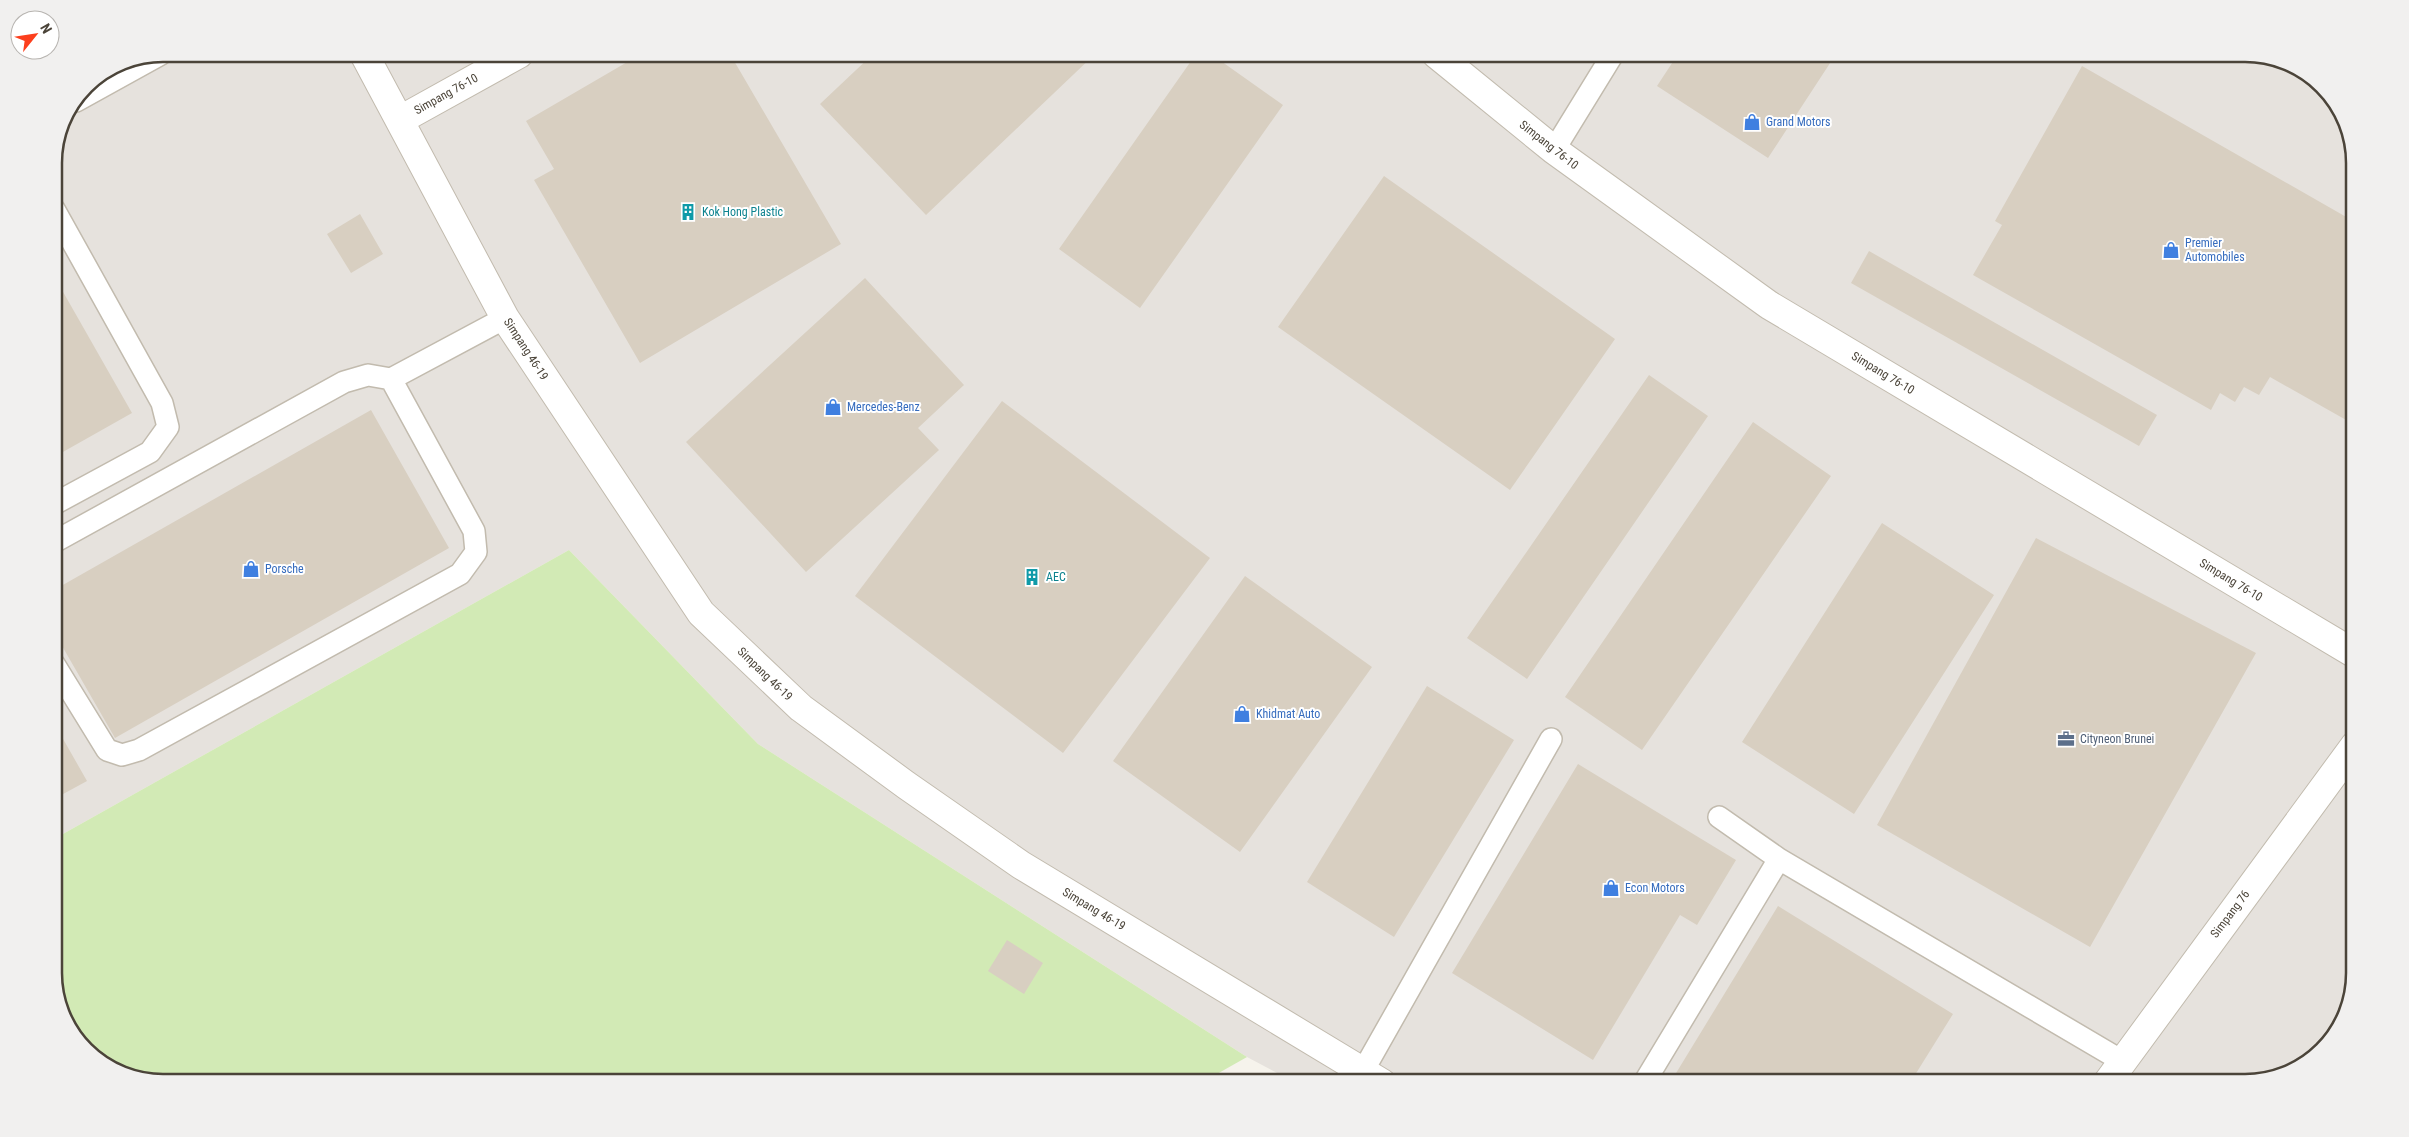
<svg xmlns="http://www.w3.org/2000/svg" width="2409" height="1137" font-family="'Roboto Condensed',sans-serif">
  <rect width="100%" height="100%" fill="#f6f3ec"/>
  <path fill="#e6e2dd" d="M164,54h2081l43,8 49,40 18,55v816l-8,43 -41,49 -60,18h-950l-49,-26 -489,-313 -189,-194 -515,289v-682l8,-36 24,-35 36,-24z"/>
  <path fill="#d2eab5" d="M569,550l189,194 489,313 -46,26h-1037l-43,-8 -45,-35 -22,-59v-142z"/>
  <path fill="#d8cfc1" d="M641,54h89l111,190 -201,119 -106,-183 20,-11 -28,-48z
    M873,54h222l-169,161 -106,-111z
    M1196,54h15l72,51 -143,203 -81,-59z
    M1678,54h158l-68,104 -111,-72z
    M2082,66l273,156v203l-85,-48 -11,18 -15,-8 -9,15 -15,-9 -9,17 -238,-135 29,-50 -7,-4z
    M1384,176l231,163 -105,151 -232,-163z
    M360,214l23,40 -32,19 -24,-39z
    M1869,251l288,164 -18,31 -288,-163z
    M54,276l78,137 -78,44z
    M865,278l99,107 -46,43 21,22 -133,122 -120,-130z
    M1649,375l59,41 -181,263 -60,-41z
    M1002,401l208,157 -147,195 -208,-157z
    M371,410l78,138 -334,190 -61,-106v-42z
    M1753,422l78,54 -189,274 -77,-53z
    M1882,523l112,72 -140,219 -112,-72z
    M2036,538l220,115 -166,294 -213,-122z
    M1245,576l127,91 -132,185 -127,-91z
    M1427,686l87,54 -120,197 -87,-55z
    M54,723l33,58 -33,18z
    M1578,764l158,96 -39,65 -17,-10 -87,145 -141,-87z
    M1778,906l175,108 -43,69h-240z
    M1007,940l36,23 -19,31 -36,-23z"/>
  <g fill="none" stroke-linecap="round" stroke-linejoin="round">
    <g stroke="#c2bbae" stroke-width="24">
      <path id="service" d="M76,101l85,-47
        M1554,150l59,-96
        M54,209l108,194 6,24 -18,25 -96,52
        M54,542l290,-160 24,-7 23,4 114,-61
        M54,664l53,86 15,5 17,-5 321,-176 16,-22 -2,-21 -83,-152
        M1719,817l60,42
        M1363,1071l188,-332
        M1644,1083l135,-224 343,202"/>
    </g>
    <g stroke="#c2bbae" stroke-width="30">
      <path id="minor" d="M1436,54l118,96 215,155 586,349
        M400,120l119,-66
        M2107,1083l248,-338"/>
    </g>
    <g stroke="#c2bbae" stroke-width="30">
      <path id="tertiary" d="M364,54l141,264 196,295 100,95 105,77 115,80 361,218"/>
    </g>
    <use href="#service" stroke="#fff" stroke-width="21"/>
    <use href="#minor" stroke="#fff" stroke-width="28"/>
    <use href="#tertiary" stroke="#fff" stroke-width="28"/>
  </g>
  <defs>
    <g id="shop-bare" transform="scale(1.35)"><path d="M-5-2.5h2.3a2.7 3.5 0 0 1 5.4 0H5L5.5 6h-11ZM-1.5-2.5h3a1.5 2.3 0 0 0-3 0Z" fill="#3f7fe0" stroke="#fff" stroke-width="2.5" paint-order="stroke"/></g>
    <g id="building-bare" transform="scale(1.35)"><path d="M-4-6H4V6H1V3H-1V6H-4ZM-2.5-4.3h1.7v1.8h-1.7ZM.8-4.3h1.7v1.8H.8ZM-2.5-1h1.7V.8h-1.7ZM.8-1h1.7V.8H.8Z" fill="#0f9aa8" stroke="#fff" stroke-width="2.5" paint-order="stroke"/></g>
    <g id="office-bare" transform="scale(1.35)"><path d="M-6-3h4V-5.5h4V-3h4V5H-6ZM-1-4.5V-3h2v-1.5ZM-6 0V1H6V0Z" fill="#5c6f8a" stroke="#fff" stroke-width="2.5" paint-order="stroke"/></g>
  </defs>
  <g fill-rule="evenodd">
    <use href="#shop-bare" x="1752" y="122"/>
    <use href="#building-bare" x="688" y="212"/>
    <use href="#shop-bare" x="2171" y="250"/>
    <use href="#shop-bare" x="833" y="407"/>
    <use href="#shop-bare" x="251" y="569"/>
    <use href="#building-bare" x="1032" y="577"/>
    <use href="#shop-bare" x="1242" y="714"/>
    <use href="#office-bare" x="2066" y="739"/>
    <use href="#shop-bare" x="1611" y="888"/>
  </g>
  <g text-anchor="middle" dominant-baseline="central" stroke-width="4" stroke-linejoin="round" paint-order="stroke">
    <g font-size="12" fill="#4b4439" stroke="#fff">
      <text transform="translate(446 94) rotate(-29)">Simpang 76-10</text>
      <text transform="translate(1549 145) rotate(38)">Simpang 76-10</text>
      <text transform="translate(526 349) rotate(57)">Simpang 46-19</text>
      <text transform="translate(1883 373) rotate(31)">Simpang 76-10</text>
      <text transform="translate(2231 580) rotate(31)">Simpang 76-10</text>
      <text transform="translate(765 674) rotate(44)">Simpang 46-19</text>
      <text transform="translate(1094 909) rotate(31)">Simpang 46-19</text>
      <text transform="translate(2230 914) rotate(-53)">Simpang 76</text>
    </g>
    <g font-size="12" fill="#366cbe" stroke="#fff" text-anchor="start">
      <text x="1766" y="122">Grand Motors</text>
      <text x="2185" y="243">Premier<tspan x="2185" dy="14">Automobiles</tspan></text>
      <text x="847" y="407">Mercedes-Benz</text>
      <text x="265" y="569">Porsche</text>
      <text x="1256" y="714">Khidmat Auto</text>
      <text x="1625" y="888">Econ Motors</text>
    </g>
    <g font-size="12" fill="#0d838f" stroke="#fff" text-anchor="start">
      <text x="702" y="212">Kok Hong Plastic</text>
      <text x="1046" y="577">AEC</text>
    </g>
    <g font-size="12" fill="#4e5e75" stroke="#fff" text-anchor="start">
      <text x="2080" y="739">Cityneon Brunei</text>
    </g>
  </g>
  <path d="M0 0H2409V1137H0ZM163 62H2245A101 101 0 0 1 2346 163V973A101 101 0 0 1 2245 1074H163A101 101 0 0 1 62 973V163A101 101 0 0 1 163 62Z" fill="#f1f0ef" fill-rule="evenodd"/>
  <path fill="none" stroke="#4b4439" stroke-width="2.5" d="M163 62H2245A101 101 0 0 1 2346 163V973A101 101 0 0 1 2245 1074H163A101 101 0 0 1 62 973V163A101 101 0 0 1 163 62Z"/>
  <g transform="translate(35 35) rotate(60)"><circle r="24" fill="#ffffff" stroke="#b7b4b0"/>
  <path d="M0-4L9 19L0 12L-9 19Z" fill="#fc3f1d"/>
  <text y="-8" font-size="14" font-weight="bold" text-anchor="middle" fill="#4b4439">N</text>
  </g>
</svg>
